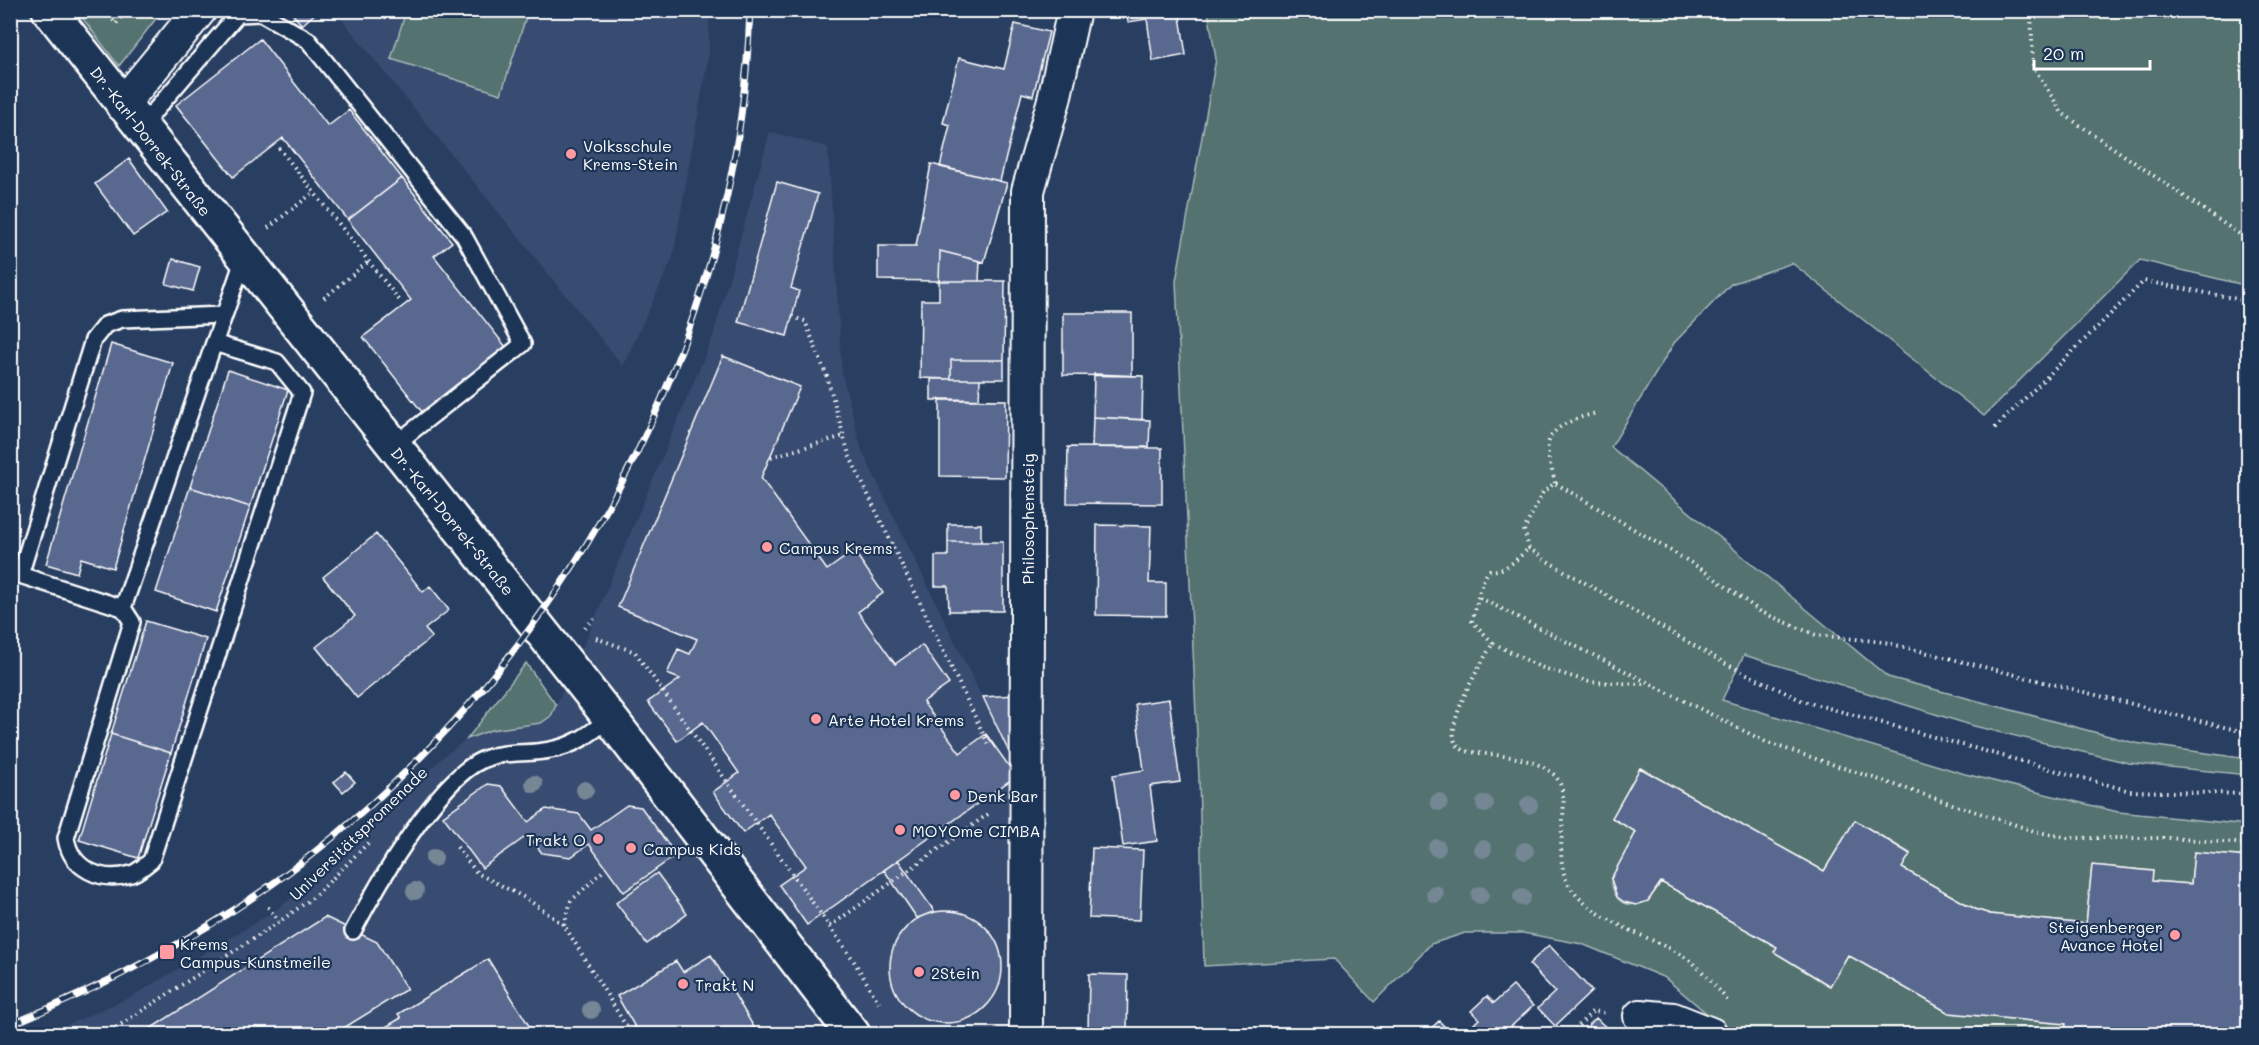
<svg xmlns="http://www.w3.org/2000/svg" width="2259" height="1045" font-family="Mali,sans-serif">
  <rect width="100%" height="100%" fill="#293f62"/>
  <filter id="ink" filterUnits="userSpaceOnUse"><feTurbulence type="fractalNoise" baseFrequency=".0167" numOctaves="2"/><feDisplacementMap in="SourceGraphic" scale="12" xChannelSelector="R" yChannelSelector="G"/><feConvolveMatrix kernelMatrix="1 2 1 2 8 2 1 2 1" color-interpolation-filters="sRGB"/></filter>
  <g filter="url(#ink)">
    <path fill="#374b70" d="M335,11h374v41l-36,205 -50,109z
      M770,132l58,15 14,227 20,77 153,314 1,269h-970l85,-37 139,-83 68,-51 106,-107 23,-17 24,-9 50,-7 10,-7 33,-72 129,-308z"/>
    <path fill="#537270" stroke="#a9b8b8" stroke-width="1.5" d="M77,11h85l-43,55z
      M406,11h122l-27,83 -110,-35z
      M1208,11h1040v275l-108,-26 -156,156 -192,-153 -61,21 -57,59 -63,104 277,230 247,66 113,16v16l-119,-12 -155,-37 -230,-71 -22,45 243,74 153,38 130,13v32l-54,-5 -3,32 -39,-3 1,-10 -61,-6 -6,59 -96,-10 -15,-5 -73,-41 8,-15 -55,-33 -31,51 -184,-103 -28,50 24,14 -25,47c4,37 35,30 50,3l116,65 -3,5 55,34 19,-31 101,58 117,11 -1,10h-334l-66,-56 -83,-34 -59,-11h-58l-34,11 -57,58 -40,-43 -130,7 -5,-187 -23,-498 40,-222z
      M526,663l30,42 -5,11 -10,7 -50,7 -24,9z"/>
    <path fill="#59678f" stroke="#fff" stroke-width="1.5" d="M289,10h30l-17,15z
      M1126,10h53l7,45 -33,6 -6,-42 -19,3z
      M1015,24l34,8 -16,64 -11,-3 -22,88 -60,-14 10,-42 -7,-2 16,-65 45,11z
      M260,39l68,87 21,-16 53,68 -54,42 -65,-82 -50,39 -57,-72z
      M129,159l38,53 -34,24 -38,-52z
      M931,164l76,19 -23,79 -44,-11 -1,30 -61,-1v-34h38z
      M402,178l50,64 -18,14 72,91 -84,65 -59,-75 48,-37 -63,-80z
      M777,182l41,12 -27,94 8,3 -12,45 -49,-14z
      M940,251l40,10 -1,20h-40z
      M173,259l27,8 -7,24 -27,-7z
      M939,281h66l-1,79h-53v19l-31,-1 1,-78h18z
      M1063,313h69v63l-69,-1z
      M111,344l62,19 -60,205 -32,-10 -4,15 -31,-9z
      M723,356l77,31 -39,91 66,92 27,-19 29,42 -25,19 37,52 27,-19 27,39 -26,18 37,51 26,-19 30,42 -209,149 -28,-40 27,-19 -37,-52 -26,19 -30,-41 26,-19 -36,-51 -26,19 -29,-39 32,-23 -13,-5 11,-25 12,5 7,-15 -79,-32z
      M951,360h53v19h-53z
      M228,370l60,20 -38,117 -60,-20z
      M1094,374l49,2 -1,44 -49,-3z
      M931,379h49l-1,21h-48z
      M940,399l66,1 -1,77 -65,-1z
      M1093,417l57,3 -1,27h-57z
      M1068,447l94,1v56l-95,-1z
      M190,487l60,20 -34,105 -60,-20z
      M948,524h33v18h-33z
      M1097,525l54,1 -2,57h17v33l-70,-1z
      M376,534l47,58 7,-6 19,24 -24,19 7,8 -75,61 -41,-51 39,-31 -32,-39z
      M948,542h55v69h-54l-1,-25h-13v-30h13z
      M146,621l60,18 -35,114 -60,-19z
      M1016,695l-1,70 -32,-68z
      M1169,699l11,83 -30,4 7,55 -34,5 -10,-71 31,-5 -9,-66z
      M111,734l60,19 -33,105 -59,-18z
      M1640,768l184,103 31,-51 55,34 -8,14 73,41 15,5 96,10 6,-59 61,6 -1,10 39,3 3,-32 54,5v177h-183l1,-10 -117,-11 -101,-58 -18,31 -56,-34 3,-5 -116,-65 -13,19 -12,4 -12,-3 -7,-5 -6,-18 25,-47 -24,-14z
      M346,772l9,10 -12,10 -9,-10z
      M488,784l13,2 27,36 18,-13 33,5 12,16 36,-25 14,2 35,48 -52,37 -35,-48 -18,13 -29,-4 -14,-18 -46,33 -39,-52z
      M1092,848l51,2 -3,70 -51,-2z
      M898,860l37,52 -18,6 -33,-48z
      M657,873l30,41 -40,30 -31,-41z
      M890 967a56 56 0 1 1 112 0a56 56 0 1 1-112 0Z
      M325,917l52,25 30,47 -73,45h-192z
      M1549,945l43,46 -37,35 -17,-18 17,-16 -26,-28z
      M711,955l47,79h-96l-4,-5 -10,5h-9l-22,-38 59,-35 7,11z
      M488,959l46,75h-160l27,-16 -3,-4z
      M1089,974l39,1 -1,59h-39z
      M1513,986l20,20 -30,28h-19l-10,-10 5,-5 -8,-8 16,-15 7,7z
      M1596,1018l17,16h-33z
      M1439,1021l13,13h-27z
      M1474,1024l10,10h-21z
      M1248,1031l80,3h-80z"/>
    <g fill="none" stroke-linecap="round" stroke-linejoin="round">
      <g stroke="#fff" stroke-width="20">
        <path id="lane" d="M140,128l98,-114 23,-1 47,27 156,196 59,108 -130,102
          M224,315l-102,4 -17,6 -12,15 -73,235 103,33 91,-265c11,-28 20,-57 30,-85
          M123,608l9,14 -66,216c5,31 35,45 65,36 7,-2 14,-9 20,-13l151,-468 -25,-31 -63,-19
          M353,931c23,-44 84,-151 129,-171 22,-10 46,-5 68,-10 25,-4 41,-17 60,-32"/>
      </g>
      <g stroke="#fff" stroke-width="36">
        <path id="street" d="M122,105l78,-95
          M1640,1016l33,3 38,15
          M1026,1034l2,-843 26,-91 20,-90"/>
      </g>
      <g stroke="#fff" stroke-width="38">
        <path id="secondary" d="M49,10l561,708 243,316"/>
      </g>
      <path stroke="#fff" stroke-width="4" stroke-dasharray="1.5 4.5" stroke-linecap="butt" d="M106,10l10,14 10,-14
        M2031,10l2,56 29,47 186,127
        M279,148l121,153
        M268,228l46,-36
        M324,298l45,-37
        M792,317l13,4 22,56 22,78 141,293
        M1995,428l149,-147 104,20
        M771,457l73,-21
        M1555,483c-2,-11 -9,-27 -7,-38 3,-21 33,-28 49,-32
        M1480,598l288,145 266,88 34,7h101l79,6
        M585,628l11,-12
        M596,638l39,14 217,306 27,45
        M1493,643l-21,-22c5,-14 8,-42 18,-51 15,3 28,-12 39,-22
        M1643,684l-53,-2 -50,-15 -47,-24c-12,20 -43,71 -39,95 1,7 6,10 11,13 28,5 67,4 88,23 26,22 -8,83 20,117 26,32 75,44 110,65 17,10 32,30 45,45
        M2248,733l-364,-91 -68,-7 -55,-23 -61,-44 -145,-85 -12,9 -19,38 5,18 18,13 179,103 77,37 327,90 118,3
        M457,847l20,26 50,26 37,26 67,109
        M268,907l11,15
        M564,925l7,-24 31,-29
        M830,926l161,-114
        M106,1034l173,-112 36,-26 56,-56
        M1527,1034h8
        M1570,1034l23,-23 14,2"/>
      <use href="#lane" stroke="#1d3557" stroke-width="15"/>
      <use href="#street" stroke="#1d3557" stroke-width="32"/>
      <use href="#secondary" stroke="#1d3557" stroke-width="33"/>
      <g stroke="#fff" stroke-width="7">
        <path id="rail" d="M10,1025c106,-44 206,-96 296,-166 260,-202 433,-518 444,-849"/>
      </g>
      <use href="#rail" stroke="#1d3557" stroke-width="4.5" stroke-dasharray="14" stroke-linecap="butt"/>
    </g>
    <g fill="#748695">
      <circle cx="534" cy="784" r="9"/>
      <circle cx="585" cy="790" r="9"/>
      <circle cx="1439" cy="802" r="9"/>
      <circle cx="1485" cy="804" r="9"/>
      <circle cx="1529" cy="805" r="9"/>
      <circle cx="1437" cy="848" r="9"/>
      <circle cx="1483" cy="849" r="9"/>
      <circle cx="1525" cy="851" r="9"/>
      <circle cx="434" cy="858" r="9"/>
      <circle cx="415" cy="891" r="9"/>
      <circle cx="1435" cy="894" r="9"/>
      <circle cx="1480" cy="895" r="9"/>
      <circle cx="1522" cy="897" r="9"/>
      <circle cx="591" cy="1010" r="9"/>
    </g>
  </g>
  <g fill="#ff9aa2" stroke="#1d3557" stroke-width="2">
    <circle cx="571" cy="154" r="6"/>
    <circle cx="767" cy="547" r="6"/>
    <circle cx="816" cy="719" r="6"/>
    <circle cx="955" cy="795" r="6"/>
    <circle cx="900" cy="830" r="6"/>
    <circle cx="598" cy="839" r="6"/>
    <circle cx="631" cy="848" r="6"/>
    <circle cx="2175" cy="935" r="6"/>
    <rect x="159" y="944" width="16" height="16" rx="3"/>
    <circle cx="919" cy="972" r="6"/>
    <circle cx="683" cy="984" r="6"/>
  </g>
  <g text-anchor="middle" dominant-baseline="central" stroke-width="4.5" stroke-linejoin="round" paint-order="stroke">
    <g font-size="16" fill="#fff" stroke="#1d3557">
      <text transform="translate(151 141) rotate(52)">Dr.-Karl-Dorrek-Straße</text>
      <text transform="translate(1027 519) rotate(-90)">Philosophensteig</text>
      <text transform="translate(453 521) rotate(51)">Dr.-Karl-Dorrek-Straße</text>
      <text transform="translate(358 833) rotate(-44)">Universitätspromenade</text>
    </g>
    <g font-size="16" fill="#fff" stroke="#1d3557" text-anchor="start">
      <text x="583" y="145">Volksschule<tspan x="583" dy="18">Krems-Stein</tspan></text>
      <text x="779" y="547">Campus Krems</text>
      <text x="828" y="719">Arte Hotel Krems</text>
      <text x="967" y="795">Denk Bar</text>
      <text x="912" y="830">MOYOme CIMBA</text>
      <text x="586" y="839" text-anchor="end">Trakt O</text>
      <text x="643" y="848">Campus Kids</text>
      <text x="2163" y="926" text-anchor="end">Steigenberger<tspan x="2163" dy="18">Avance Hotel</tspan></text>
      <text x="180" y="943">Krems<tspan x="180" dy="18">Campus-Kunstmeile</tspan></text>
      <text x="931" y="972">2Stein</text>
      <text x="695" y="984">Trakt N</text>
    </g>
  </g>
  <rect width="2259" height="1045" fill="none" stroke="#1d3557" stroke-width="36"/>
  <rect x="18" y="18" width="2223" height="1009" fill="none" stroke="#fff" stroke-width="2" filter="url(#ink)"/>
  <path d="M2034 60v9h116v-9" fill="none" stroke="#ffffff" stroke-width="3"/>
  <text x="2043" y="60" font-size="18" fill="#ffffff" stroke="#1d3557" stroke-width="4.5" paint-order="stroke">20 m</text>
</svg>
